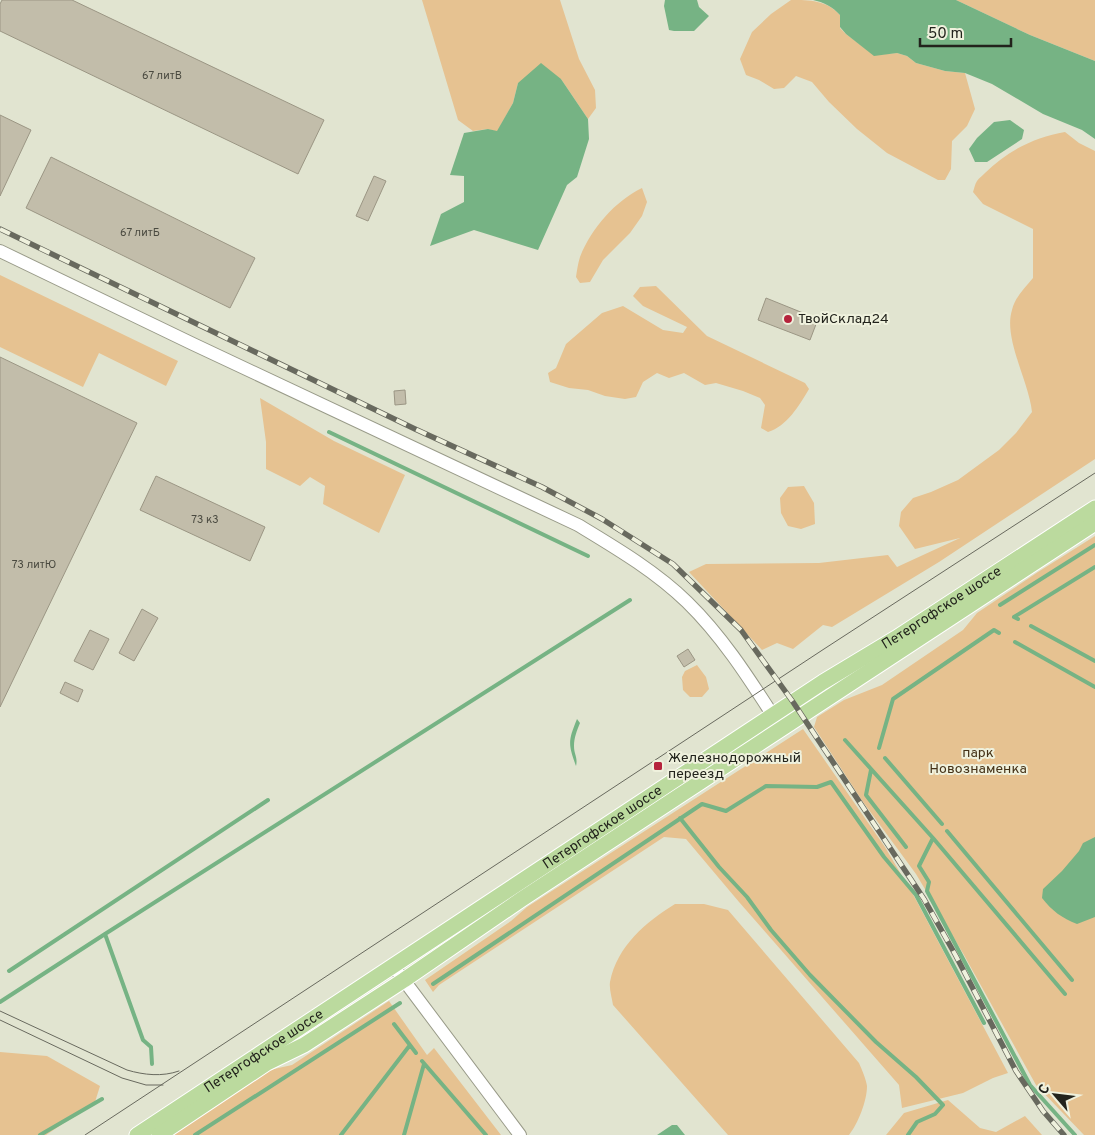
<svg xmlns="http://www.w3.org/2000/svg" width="1095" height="1135" font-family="Overpass,sans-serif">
  <rect width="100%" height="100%" fill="#e1e4d0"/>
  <path fill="#e6c291" d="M422,0h138l19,59 16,31 1,18 -8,11 -27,-40 -43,4 -5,20 -16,29 -9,-3 -15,2 -15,-11z
    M791,0c19,0 35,0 49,15v13l6,6 28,21 23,-2 10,3 9,7 29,8 20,2 10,36 -8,17 -15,15 -1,28 -6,11h-7l-51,-27 -30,-24 -28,-27 -17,-20 -16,-6 -12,12 -10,1 -15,-9 -13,-5 -6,-16 12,-27 19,-18z
    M956,0h139v61l-65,-26z
    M1065,132l14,11 16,8v308l-156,103 -107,65 -9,-2 -30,24 -16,-6 -15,7 -73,-78 17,-8 113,-1 69,-8 9,12 63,-29 -45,11 -16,-23 2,-14 12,-14 18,-6 27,-12 41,-30 17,-17 16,-21c-3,-30 -29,-74 -20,-102 3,-13 13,-22 21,-32v-49l-50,-25 -10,-12c1,-3 2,-8 4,-11 2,-3 6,-6 8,-8 22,-22 50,-36 80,-41z
    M642,188l5,14 -5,14 -12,17 -27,27 -13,22 -10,1 -4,-6c1,-7 2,-14 4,-20 11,-28 35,-56 62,-69z
    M0,275l178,86 -12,25 -67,-33 -16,34 -83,-40z
    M656,286l51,50 98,47 4,6c-10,17 -22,37 -41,43l-7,-4 4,-23 -5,-7 -17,-7 -27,-8 -11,2 -21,-12 -15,5 -12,-5 -14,9 -7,15 -11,2 -20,-3 -17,-6 -19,-2 -19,-6 -2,-9 8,-5 10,-24 36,-31 21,-7 40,24 20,3 4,-6 -44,-21 -10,-10 7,-9z
    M260,398l74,43 71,34 -26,58 -56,-29 2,-18 -15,-9 -10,9 -34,-17v-27z
    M804,486l10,17 1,21 -14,5 -13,-3 -7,-13 -1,-15 8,-11z
    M1095,536v599h-11l-48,-50 -72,-130 -48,-81 -53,-72 -49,-75 3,-10 27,-17 38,-15 81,-55 14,-17 61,-41z
    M697,665l9,12 3,12 -7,8h-12l-7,-7 -1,-13 3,-6z
    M803,729l82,118 30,51 93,175 -15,5 -30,15 -61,15 -3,-23 -160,-183 -53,-63 -22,-2 -225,148 -6,7 -8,-12 86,-59 16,-14z
    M675,904h29l24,6 131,153c3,7 7,16 8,23 0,15 -9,38 -18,49h-121l-115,-130c-1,-7 -4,-16 -3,-23 7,-36 36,-60 65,-78z
    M389,1001l38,54 7,-7 67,87h-332l96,-64 27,-6z
    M0,1052l47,4 53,30 -5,16 -49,33h-46z
    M948,1100l32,28 16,4 29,-16 17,19h-156l18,-22z"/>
  <path fill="#76b384" d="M665,0h32l2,7 10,9 -15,15h-20l-5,-1 -5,-24z
    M813,0h143l74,35 65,26v78l-13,-9 -39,-16 -51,-30 -27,-11 -20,-2 -29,-8 -9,-7 -10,-3 -23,3 -28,-22 -6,-7v-12c-7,-8 -17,-13 -27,-15z
    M541,63l20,16 27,40 1,20 -12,38 -10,8 -29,65 -64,-20 -44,16 11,-32 23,-12v-26l-14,-1 14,-42 24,-4 9,2 16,-28 5,-20z
    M1010,120l14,10 -2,9 -35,23h-12l-6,-13 8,-11 17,-16z
    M577,719l3,4c-3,7 -6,15 -6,23 0,9 4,11 2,20 -8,-22 -8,-25 1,-47z
    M1095,837v80l-18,7c-15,-6 -25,-13 -35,-26l1,-9 19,-18 17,-20 4,-8z
    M672,1125h5l8,10h-28z"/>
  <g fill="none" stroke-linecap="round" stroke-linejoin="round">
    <path stroke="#76b384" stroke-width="4" d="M329,432l259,124
      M1000,605l95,-60
      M1018,619l-4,-2 81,-50
      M1031,626l64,35
      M1015,642l80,45
      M845,740l88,98 132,156
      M879,748l14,-49 101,-69 5,3
      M885,758l57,66
      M871,770l-5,25 40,52
      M680,818l39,49 28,30 24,33 39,45 66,67 40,35 27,28 -8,9 -18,8 -9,13
      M947,831l125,149
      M933,838l-14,28 10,16 -2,9 103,194 45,50
      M9,971l259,-171
      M433,984l269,-180 24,7 40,-25 51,1 14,-5 53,75 32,38 68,128
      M0,1002l105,-68
      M394,1024l22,29
      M422,1061l64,74
      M152,1064l-1,-17 -8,-7 -38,-106 525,-334
      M40,1135l62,-36
      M195,1135l205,-132
      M341,1135l69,-90
      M404,1135l20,-71"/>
  </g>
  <path fill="#c2bdaa" stroke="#9b9684" d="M2,0h70l252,120 -26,54 -298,-143v-27z
    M0,115l31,15 -31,66z
    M51,157l204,101 -25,50 -204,-100z
    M374,176l12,5 -18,40 -12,-5z
    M766,298l52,21 -8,21 -52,-20z
    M0,357l137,66 -137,284z
    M405,390l1,14 -11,1 -1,-14z
    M156,476l109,51 -15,34 -110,-51z
    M142,609l16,9 -24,43 -15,-8z
    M90,630l19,9 -16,31 -19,-9z
    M688,649l7,11 -11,7 -7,-11z
    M65,682l18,8 -5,12 -18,-9z"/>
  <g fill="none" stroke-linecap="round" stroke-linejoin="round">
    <g stroke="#989a88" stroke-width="14">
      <path id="minor" d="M0,251l193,93 385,181c38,23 77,46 109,77 38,37 66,83 94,126
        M394,967l126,168"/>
    </g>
    <g stroke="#fff" stroke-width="17">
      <g id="major">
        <path id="s1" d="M137,1135l686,-453 73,-44 199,-130"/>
        <path d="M159,1135l108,-72 37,-18 100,-65 118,-81 573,-376"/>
      </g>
    </g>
    <use href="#minor" stroke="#fff" stroke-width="12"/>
    <use href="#major" stroke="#bbda9e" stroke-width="15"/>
    <path stroke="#68695e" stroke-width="1" d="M0,1011l127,59c17,5 35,7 52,1
      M0,1020l122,58 24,7h17
      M85,1135l739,-486 271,-176"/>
    <g stroke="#68695e" stroke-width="5.5">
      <path id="rail" d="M0,229l415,200 127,58 60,32 71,45 68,66 52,72 131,197 32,57 60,115 27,40 21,24"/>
    </g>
    <use href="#rail" stroke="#eff1dd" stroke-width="4" stroke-dasharray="11" stroke-linecap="butt"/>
  </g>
  <g fill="#b5233c" stroke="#eff1dd" stroke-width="2">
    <circle cx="788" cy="319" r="5"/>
    <rect x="653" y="761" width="10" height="10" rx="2.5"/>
  </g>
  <g text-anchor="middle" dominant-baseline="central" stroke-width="4" stroke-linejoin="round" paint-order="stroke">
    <g font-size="11" fill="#4a4a40">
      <text x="162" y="76">67 литВ</text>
      <text x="140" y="233">67 литБ</text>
      <text x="205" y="520">73 к3</text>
      <text x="34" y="565">73 литЮ</text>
    </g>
    <g font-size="14" fill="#22231c" stroke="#eff1dd" text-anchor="start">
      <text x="798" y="319">ТвойСклад24</text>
      <text x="668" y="758">Железнодорожный<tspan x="668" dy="16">переезд</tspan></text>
    </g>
    <g font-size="14" fill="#22231c" stroke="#eff1dd">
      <text stroke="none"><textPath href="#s1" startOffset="962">Петергофское шоссе</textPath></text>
      <text stroke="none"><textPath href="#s1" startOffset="558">Петергофское шоссе</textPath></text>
      <text stroke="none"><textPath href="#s1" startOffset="152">Петергофское шоссе</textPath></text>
    </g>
    <g font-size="14" fill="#453217" stroke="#eff1dd">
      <text x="978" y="753">парк<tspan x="978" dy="16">Новознаменка</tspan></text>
    </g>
  </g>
  <g transform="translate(1055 1095) rotate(298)" stroke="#eff1dd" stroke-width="4" paint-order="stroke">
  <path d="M0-4L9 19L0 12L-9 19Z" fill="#22231c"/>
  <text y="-8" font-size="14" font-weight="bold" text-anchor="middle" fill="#22231c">С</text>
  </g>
  <path d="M920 38v8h91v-8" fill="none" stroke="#22231c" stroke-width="2.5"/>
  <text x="928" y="38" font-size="15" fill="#22231c" stroke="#eff1dd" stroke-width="4" paint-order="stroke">50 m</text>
</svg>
